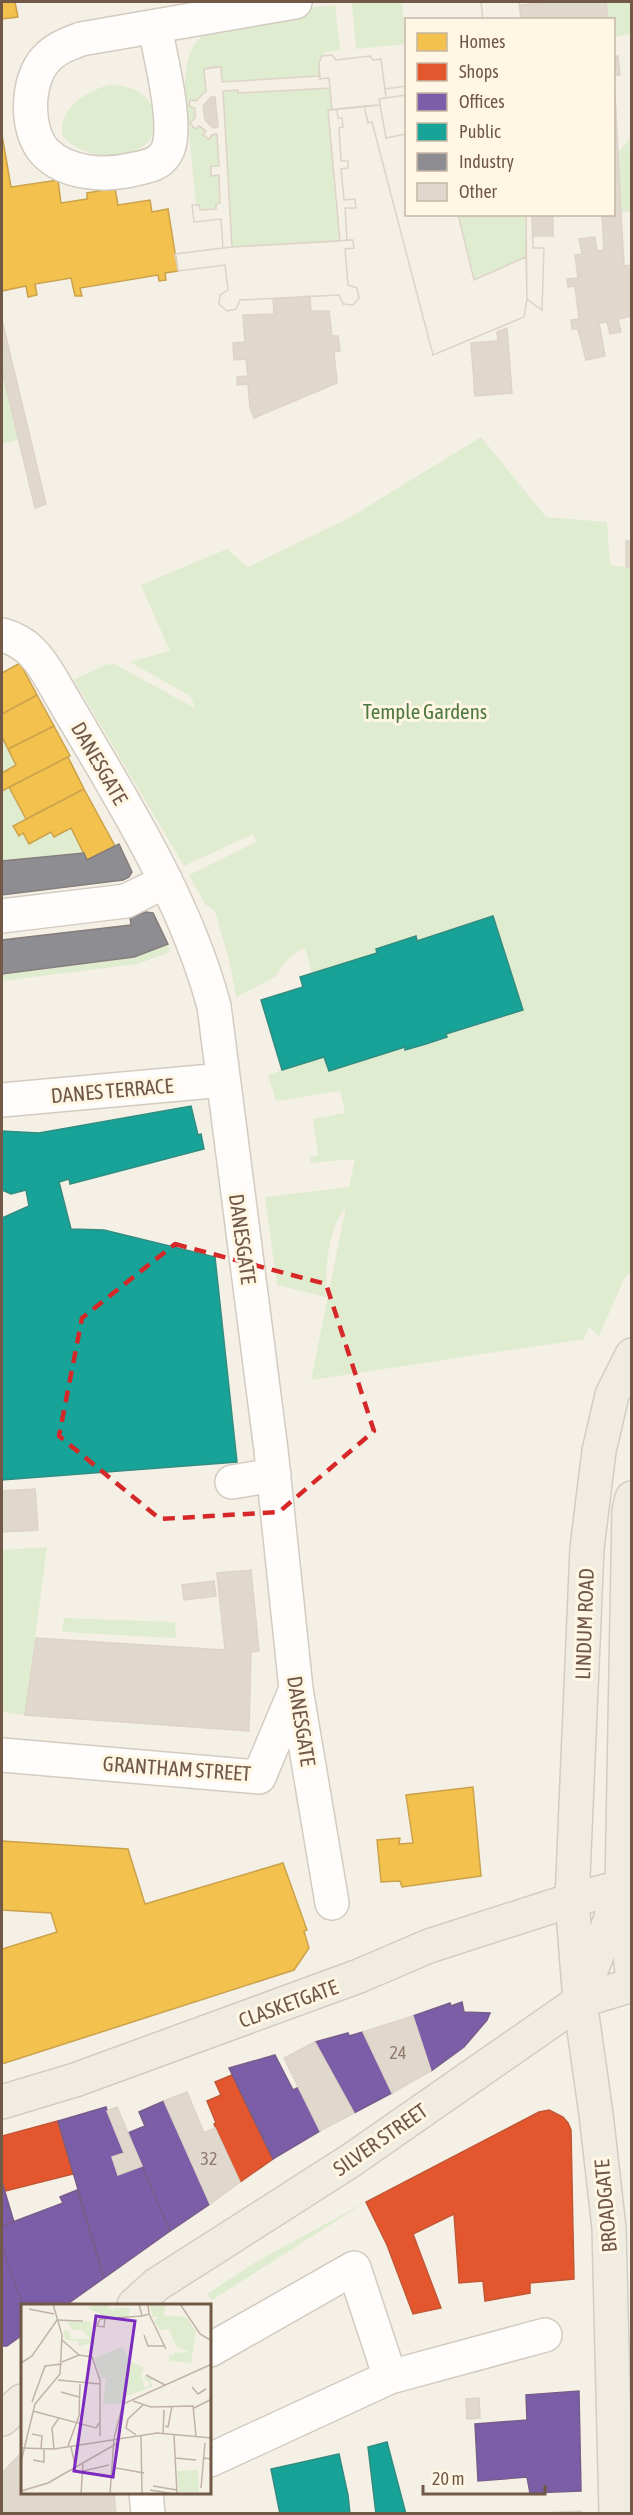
<svg xmlns="http://www.w3.org/2000/svg" width="633" height="2515" font-family="'Asap Condensed',sans-serif">
  <rect width="100%" height="100%" fill="#f5f0e5"/>
  <path fill="#dfecd0" d="M367,2h35l4,42 -50,5 -4,-46z
    M606,2h25v32l-17,3v-17l-6,-1z
    M335,5l5,45 -15,2 -6,11v13l-97,6 -1,-15 -17,2 2,22 -10,10 -6,-1 -1,5 6,3v10l-5,5 5,6 4,-3 7,5 -3,4 6,4 3,-4 5,-1 2,32 -8,1v9l8,-1 1,28 -4,1v5l-16,1 -1,-5h-3l-11,-113c0,-18 1,-37 13,-52 21,-26 104,-31 137,-35z
    M109,85c23,0 45,9 46,35 0,8 -1,16 -7,22 -23,22 -65,16 -85,-5 -7,-27 23,-46 46,-52z
    M330,88l2,22h-4l12,131 -108,6 -9,-156 15,-1 1,3z
    M631,138v74l-10,1 -3,-61z
    M458,215h68v42l-52,23z
    M2,370l16,70 -16,4z
    M481,437l65,80 61,5 3,43 22,3v703l-8,8 -25,57 -10,-9 -5,12 -273,41 35,-173c-19,23 -20,61 -20,90l-49,-12 -12,-88 84,-10 6,-28 -44,4 -2,-6 9,-2 -5,-36 32,-6 -5,-22 -64,10 -8,-26 56,-18 5,14 5,-2 -27,-115 -3,-6 -16,10 -13,19 -39,20 -6,-33 -15,-53 -10,-7 -16,-29 67,-33 -3,-8 -69,32 -110,-186 31,-15 10,-1 81,45 -6,-13 -60,-34 40,-11 -29,-66 86,-36 21,18 101,-49z
    M2,737l14,28 -14,8z
    M9,787l17,32 -13,7 5,9 5,-2 28,-1 3,5 17,-9 13,25 -82,8v-70z
    M168,944l2,8 -33,12 -135,17v-7l132,-17z
    M47,1547l-22,168 -21,-3 -2,-2v-160z
    M64,1618l111,4 1,16 -114,-6z
    M366,2202l-154,98 -5,-6 52,-34z"/>
  <path fill="#f2c14e" stroke="#cba24c" stroke-width="1.5" d="M2,2h13l3,15 -16,2z
    M2,135l9,52 47,-7 3,23 26,-4v-6l28,-5 3,17 32,-5 2,12 16,-3 10,62 -13,2 1,7 -7,1 -1,-6 -78,13 2,8h-7l-4,-18 -36,6 2,11 -9,2 -2,-11 -24,5z
    M20,663l17,32 -35,19v-41z
    M37,695l17,31 -46,23 -6,-12v-23z
    M54,726l16,30 -68,35v-18l14,-8 -8,-16z
    M68,757l16,32 -58,30 -17,-32z
    M84,789l31,57 -28,14 -16,-32 -17,9 -3,-5 -22,12 -6,-11 -4,3 -6,-10z
    M473,1787l8,89 -79,11 -2,-6 -19,1 -4,-42 23,-2 -1,6 14,-1 -7,-48z
    M2,1841l126,8 17,55 138,-41 24,67 -3,1 5,17 -15,22 -292,94v-115l55,-17 -6,-19 -49,-3z"/>
  <path fill="#e4572e" stroke="#c25736" stroke-width="1.5" d="M232,2075l41,84 -33,23 -26,-58 2,-1 -9,-22 14,-6 -6,-13z
    M549,2110l14,7 5,6 3,7 3,149 -44,4v10l-45,8 -2,-20 -24,2 -5,-69 -41,20 28,74 -28,6 -26,-69 -21,-43 173,-90z
    M58,2121l15,53 -68,17 -3,-9v-46z"/>
  <path fill="#7b5ea7" stroke="#785c8a" stroke-width="1.5" d="M462,2002l2,10 26,1 -3,7 -23,27 -33,24 -18,-55 37,-13 1,3z
    M363,2032l29,61 -38,20 -39,-71 33,-9 1,3z
    M275,2055l18,35 6,-3 21,44 -47,28 -44,-91z
    M164,2101l46,103 -40,27 -42,-98 17,-7 -6,-14z
    M106,2107l18,46 -12,4 6,18 24,-9 28,65 -66,47 -46,-157z
    M2,2182l12,40 -12,4z
    M77,2190l27,88 -38,27h-43l-21,-58v-21l61,-23 -3,-6z
    M2,2247l21,58 -1,30 -15,11h-5z
    M579,2391l2,100 -51,2 -3,-16 -49,4 -3,-57 52,-4 -1,-25z"/>
  <path fill="#17a398" stroke="#328c80" stroke-width="1.5" d="M493,916l30,94 -77,24 1,3 -21,7 -21,6v-3l-76,24 -5,-14 -42,13 -21,-70 42,-13 -3,-10 77,-24 -1,-4 40,-13 1,5z
    M191,1106l7,29 3,-1 3,15 -134,35 -1,-5 -10,3 12,47 33,1 111,27 22,205 -235,18v-262l27,-12 -3,-16 -15,4 -9,-4v-59l37,2z
    M387,2442l19,72h-30l-8,-67z
    M339,2454l9,41 2,19h-70l-9,-45z"/>
  <path fill="#8d8d92" stroke="#857d7c" stroke-width="1.5" d="M119,844l13,28 -3,5 -6,3 -121,15v-34l82,-8 3,7z
    M146,912l7,1 15,31 -34,13 -132,17v-34l129,-15 -1,-8z"/>
  <path fill="#e1d8cd" stroke="#ded3c8" stroke-width="1.5" fill-rule="evenodd" d="M481,2h38l2,18h-38z
    M481,2h38l2,18h-38z
    M552,2h54l2,18h-87l-1,-15z
    M332,55l4,5 34,-4 3,4 8,-1 4,30 21,-3v128h52l16,66 52,-23v-43h6l1,34h11l-2,62 -15,-11 -3,18 -91,38 -61,-233 -4,1 -4,-17 -27,3 1,9h4l1,9 -4,1 2,33h7v7l-7,1 3,31 11,-1 1,9h-11l2,32h6l1,8 -9,1 3,36 9,3 2,10 -6,7 -10,-1 -4,-9 -99,5 -4,9 -9,2 -8,-7 1,-9 8,-5 -3,-25 -47,6 -3,-17 48,-6 -2,-29 -27,3 -2,-17h7l1,5 16,-1v-5l4,-1 -1,-28 -8,1v-10h8l-2,-32 -5,1 -3,4 -6,-4 3,-4 -7,-5 -4,3 -5,-6 5,-5v-10l-6,-2 1,-6 6,1 10,-10 -2,-22 17,-2 1,15 97,-6v-13l3,-7zM330,88l2,22h-4l12,131 -108,6 -9,-156 15,-1v3zM211,97h4l3,30 -5,1 -8,-8 -2,-14z
    M332,55l4,5 34,-4 3,4 8,-1 5,39 -7,1 1,6 -48,5 -3,-32 -9,1 -1,-16 3,-7z
    M618,56l2,19h-6v-18z
    M212,67h9l1,15 97,-6 1,3 9,-1 1,10 -92,5v-3l-15,1 9,156 -9,1 -2,-29 -27,3 -2,-17h7l1,5 16,-1v-5l4,-1 -1,-28 -8,1v-10h8l-2,-32 -5,1 -3,4 -6,-4 3,-4 -7,-5 -4,3 -5,-6 5,-5v-10l-6,-2 1,-6 6,1 10,-10 -2,-22z
    M614,82l2,31 -2,1z
    M406,86v9l-20,3 -1,-9z
    M406,95v39l-20,4 -7,-39z
    M380,105l6,33 20,-4v80h52l16,66 52,-23 1,42 -3,18 -91,38 -61,-233 -4,1 -4,-17z
    M337,109l1,9h4l1,9 -4,1 2,33h7v7l-7,1 3,31 11,-1 1,9h-11l2,32 -7,1 -12,-131z
    M616,113l5,100h-7v-99z
    M614,213h7l3,53 8,-1v51l-14,3 3,13 -11,2 -3,-12 -8,1 6,33 -19,4 -8,-31h-6l-1,-9 8,-1 -4,-33 -7,1 -1,-8 11,-1 -3,-23 7,-1 -3,-15 16,-2 2,14 7,-1 -2,-36z
    M526,214h6l1,34h11l-2,62 -15,-11z
    M532,216h21v20h-20z
    M353,240l1,8 -9,1 3,36 9,3 2,10 -6,7 -10,-1 -4,-9 -99,5 -4,9 -9,2 -8,-7 1,-9 8,-5 -3,-25 -47,6 -3,-17 57,-7z
    M310,296l1,15h18l3,25h6l2,15 -6,1 3,31 -83,35 -4,-10 -2,-24 -11,1v-8l11,-1 -2,-17 -12,1 -1,-17 12,-1 -2,-27 31,-1 -1,-15z
    M2,320l44,184 -11,4 -33,-138z
    M507,328l5,65 -37,3 -4,-53 27,-2 -1,-9z
    M626,541h6v25l-6,1z
    M35,1489l3,41 -36,2v-41z
    M251,1570l8,81 -8,1 -2,79 -224,-16 11,-77 189,12 -8,-77z
    M214,1581l2,15 -32,4 -2,-15z
    M413,2016l18,55 -39,22 -29,-61z
    M315,2042l39,71 -34,18 -36,-73z
    M187,2092l17,41 11,-5 25,54 -30,22 -46,-103z
    M117,2107l25,59 -24,9 -6,-18 12,-4 -17,-42z
    M479,2398l1,20 -13,1 -1,-20z
    M22,2452v40h92l2,22h-114v-41z
    M581,2511l1,3h-61z"/>
  <g fill="none" stroke-linecap="round" stroke-linejoin="round">
    <g stroke="#d3cbc0" stroke-width="36">
      <path id="minor" d="M155,27c5,29 23,96 13,122 -6,15 -19,17 -33,20 -28,7 -68,6 -90,-17 -20,-21 -19,-72 1,-93 10,-11 22,-15 35,-20l214,-37
        M2,635c26,7 37,23 50,45 60,105 130,208 162,326l57,444 25,239 36,214
        M2,916l124,-15 40,-20
        M2,1100l221,-20
        M232,1482l42,-7
        M2,1755l257,22 37,-88
        M210,2350l144,-82 36,109
        M210,2460l180,-83 155,-42
        M146,2492l2,22"/>
    </g>
    <g stroke="#d4cbc3" stroke-width="36">
      <path id="major" d="M632,1498l-3,12 -7,377 10,85
        M583,1992l37,-98
        M2,2102l73,-22 284,-104 70,-30 143,-46 60,-16
        M134,2305l22,-20 194,-124 230,-160 52,-16
        M2,2419l20,-18
        M616,2514l-7,-286 -13,-114 -16,-113 -8,-101 15,-352 12,-97 13,-56 20,-40"/>
    </g>
    <use href="#minor" stroke="#fefdfb" stroke-width="33"/>
    <use href="#major" stroke="#f1ece2" stroke-width="33"/>
  </g>
  <path fill="none" stroke="#d62828" stroke-width="4.5" stroke-dasharray="12 8" stroke-linejoin="round" d="M175,1244l151,40 48,147 -95,81 -119,7 -101,-83 23,-118z"/>
  <g text-anchor="middle" dominant-baseline="central" stroke-width="6" stroke-linejoin="round" paint-order="stroke">
    <g font-size="18" fill="#8f7a6b">
      <text x="398" y="2052">24</text>
      <text x="209" y="2158">32</text>
    </g>
    <g font-size="21" fill="#4d783f" stroke="#fff6e4">
      <text x="425" y="711">Temple Gardens</text>
    </g>
    <g font-size="21" fill="#715847" stroke="#fff6e4">
      <text transform="translate(100 763) rotate(60)">DANESGATE</text>
      <text transform="translate(112 1090) rotate(-5)">DANES TERRACE</text>
      <text transform="translate(243 1239) rotate(82)">DANESGATE</text>
      <text transform="translate(584 1624) rotate(-88)">LINDUM ROAD</text>
      <text transform="translate(302 1721) rotate(81)">DANESGATE</text>
      <text transform="translate(177 1768) rotate(4)">GRANTHAM STREET</text>
      <text transform="translate(288 2003) rotate(-20)">CLASKETGATE</text>
      <text transform="translate(380 2139) rotate(-35)">SILVER STREET</text>
      <text transform="translate(605 2206) rotate(-95)">BROADGATE</text>
    </g>
  </g>
  <g transform="translate(21 2304)">
    <rect width="190" height="190" fill="#f5f0e5"/>
    <path d="M76,0h8l8,7 1,-3h16v3l-2,6h-21l-21,-9zM129,0h16l-2,11 22,2 10,15 -5,31 -22,-2 1,-8 3,4 1,-4 14,-1 -12,-6 -7,-17 -9,1 -6,-8 4,-5h-6zM46,17l11,1 7,9 -7,-10 13,1 2,21 -14,3 -1,-5 -13,-1 -1,-10 6,2v7h20l-8,-9h-10zM101,43l9,14 13,7 -3,6 4,14 5,-4 -7,-8 12,3 -5,2 3,5 6,-2 -34,13 -4,7h-18l3,-26 -4,1 -8,-21zM177,166l1,23 -20,-1 -2,-21z" fill="#dfecd0"/>
    <path fill="none" stroke="#c0b3a6" stroke-width="1.5" d="M88,0h26M118,0l3,12 7,-2 -1,-10M159,0l20,30 12,7M8,5l25,5M128,10l17,35M84,15l-1,8 -7,-1 3,-7 42,-3M123,31l4,11h17M41,36l17,15M41,58l17,-7 13,2 8,23v56M0,59l11,-7 25,-36 26,1M125,71l19,10M37,76l42,4M171,83l6,7 8,-5M40,88l18,5M112,97l18,6 42,-1 3,30M11,98l13,-36 17,-2M14,100l25,-30 2,-39 -9,-31M173,104l18,-9M12,107l63,17 3,-5M144,122l3,1 4,-21M142,129l1,-23M11,130l10,2 -1,13M115,131l-10,-7 2,-9 15,-14M120,131l1,59M153,131l3,59M47,142l11,-30 1,-32M50,143l4,18M0,144l33,1 103,-16 55,5M33,145l-2,-21 7,-10M154,154l21,2M183,154l6,1 2,-13M12,156l11,2v-12M0,158l14,-58M95,164l28,5M62,167l26,-6M132,182l24,4M180,184l4,-45M129,186l24,4M0,187l27,-8 68,-39M60,190l2,-30M89,190l4,-56 9,-34 89,-40"/>
    <path fill="#7b2cbf" fill-opacity="0.15" stroke="#7b2cbf" stroke-width="3" d="M75,12l39,5 -22,156 -39,-6z"/>
    <rect width="190" height="190" fill="none" stroke="#715847" stroke-width="3"/>
  </g>
  <rect width="633" height="2515" fill="none" stroke="#715847" stroke-width="6"/>
  <rect x="405" y="18" width="210" height="198" fill="#fff6e4" stroke="#c6b7a5" stroke-width="1.5"/>
  <rect x="417" y="33" width="30" height="18" fill="#f2c14e" stroke="#c6b7a5" stroke-width="1.5"/>
  <text x="459" y="48" font-size="18" fill="#715847">Homes</text>
  <rect x="417" y="63" width="30" height="18" fill="#e4572e" stroke="#c6b7a5" stroke-width="1.5"/>
  <text x="459" y="78" font-size="18" fill="#715847">Shops</text>
  <rect x="417" y="93" width="30" height="18" fill="#7b5ea7" stroke="#c6b7a5" stroke-width="1.5"/>
  <text x="459" y="108" font-size="18" fill="#715847">Offices</text>
  <rect x="417" y="123" width="30" height="18" fill="#17a398" stroke="#c6b7a5" stroke-width="1.5"/>
  <text x="459" y="138" font-size="18" fill="#715847">Public</text>
  <rect x="417" y="153" width="30" height="18" fill="#8d8d92" stroke="#c6b7a5" stroke-width="1.5"/>
  <text x="459" y="168" font-size="18" fill="#715847">Industry</text>
  <rect x="417" y="183" width="30" height="18" fill="#e1d8cd" stroke="#c6b7a5" stroke-width="1.5"/>
  <text x="459" y="198" font-size="18" fill="#715847">Other</text>
  <path d="M423 2485v9h122v-9" fill="none" stroke="#715847" stroke-width="3"/>
  <text x="432" y="2485" font-size="18" fill="#715847" stroke="#fff6e4" stroke-width="4.5" paint-order="stroke">20 m</text>
</svg>
